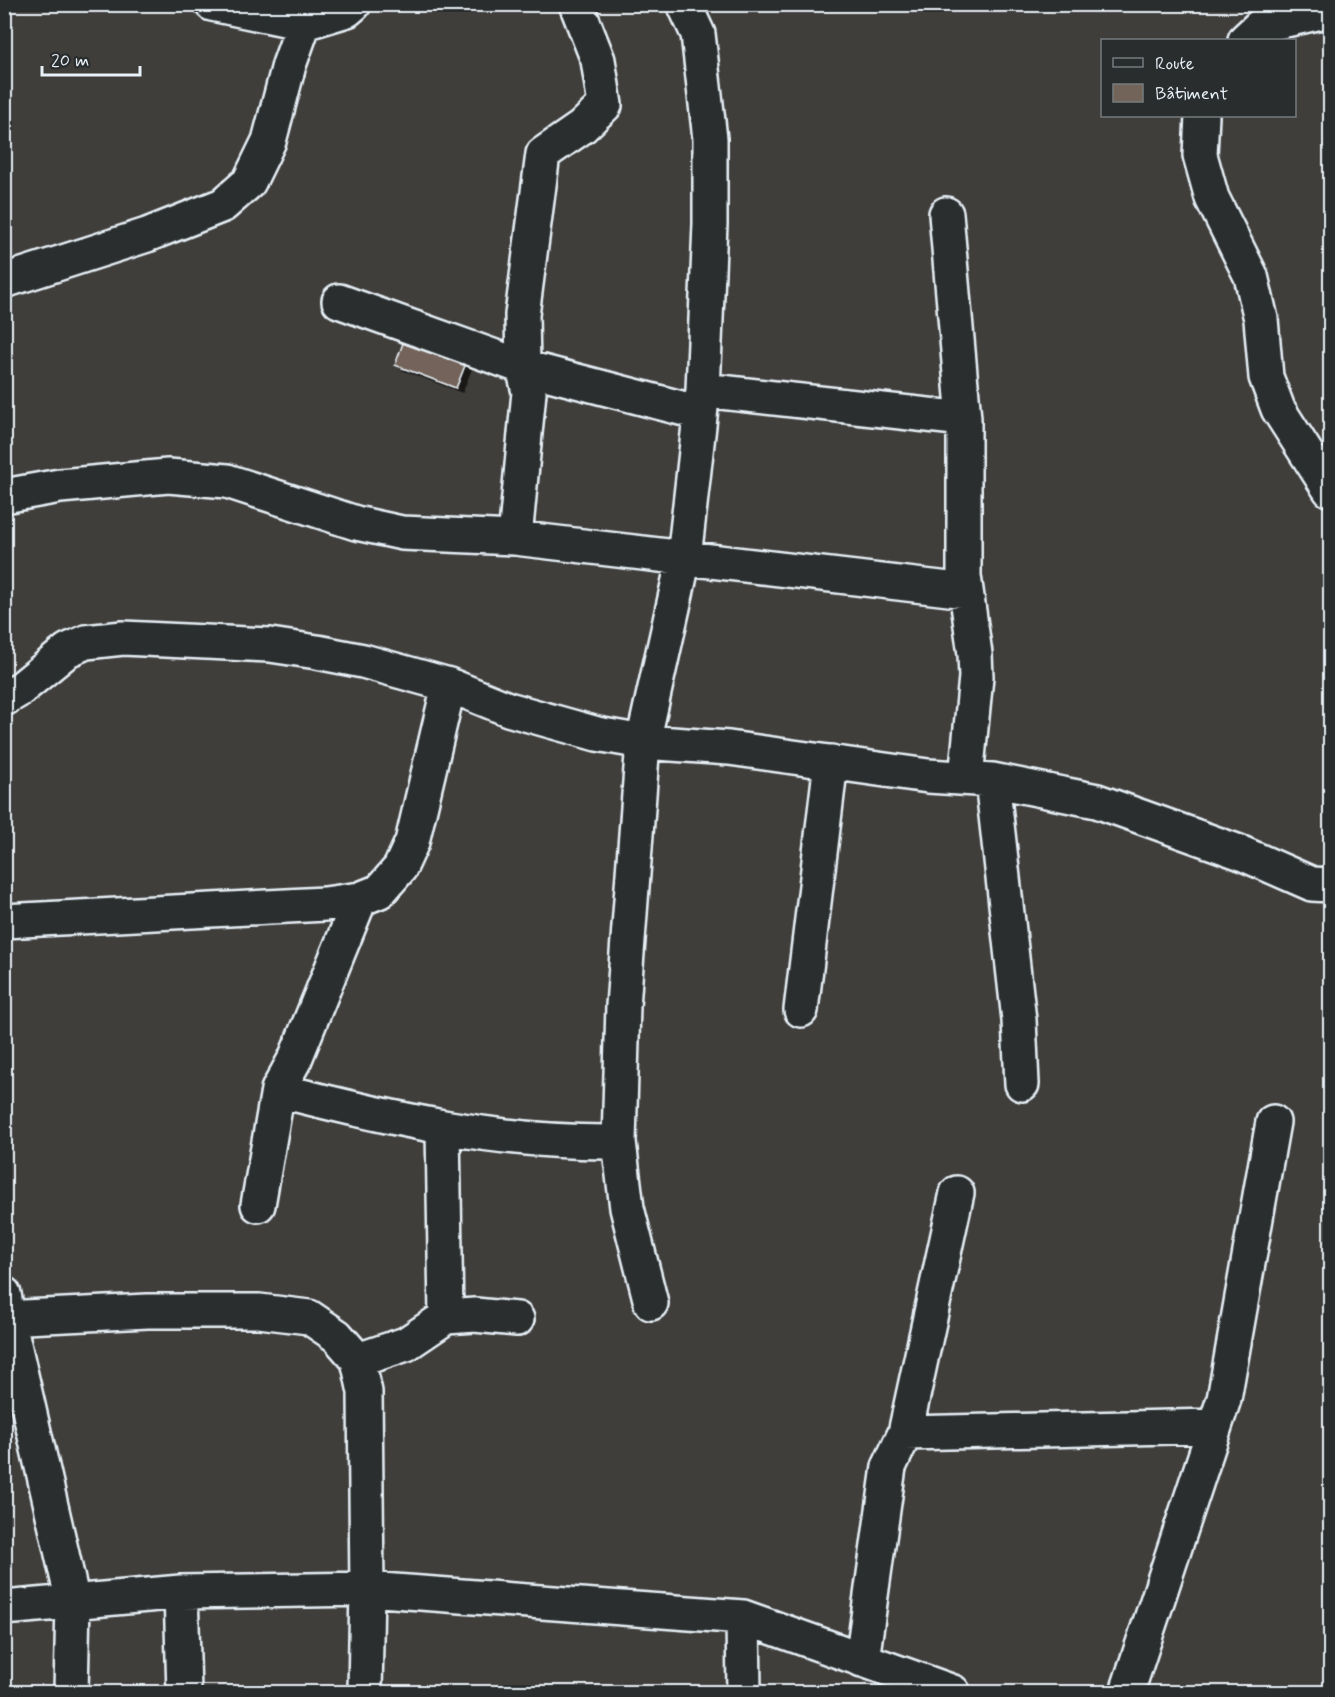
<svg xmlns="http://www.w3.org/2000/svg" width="1335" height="1697" font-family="Mynerve,sans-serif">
  <defs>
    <filter id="shadow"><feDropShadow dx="6" dy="4" stdDeviation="0" flood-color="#0009"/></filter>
  </defs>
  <rect width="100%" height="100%" fill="#403e3b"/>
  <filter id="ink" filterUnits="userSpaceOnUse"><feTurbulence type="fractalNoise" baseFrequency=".0167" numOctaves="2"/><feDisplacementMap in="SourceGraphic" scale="12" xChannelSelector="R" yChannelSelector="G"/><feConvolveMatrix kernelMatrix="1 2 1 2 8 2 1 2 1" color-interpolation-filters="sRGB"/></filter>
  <g filter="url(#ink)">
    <path fill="#73645a" stroke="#e8f1f8" stroke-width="1.5" filter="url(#shadow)" d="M406,335l62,23 -12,30 -61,-23z"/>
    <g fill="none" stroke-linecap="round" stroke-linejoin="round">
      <g stroke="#e8f1f8" stroke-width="38">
        <path id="minor" d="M212,4l92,19 43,-13 7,-6
          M1245,40l15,-14 70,-16
          M1202,116l-2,39 12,43 39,78 10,43 5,58 12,32 52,81
          M4,281l143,-46 76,-30 26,-23 20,-41 20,-76 15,-42
          M339,301l184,66 177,46
          M703,390l261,29 -18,-205
          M964,419v157l11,78 1,23 -10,101
          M4,496l56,-10 108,-10 59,5 129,42 46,10 113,5 451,53
          M515,538l14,-146 -6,-25 -1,-52 21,-161 39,-27 23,-22 -7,-45 -22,-56
          M4,699l15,-9 49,-40 18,-8 37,-4 147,7 47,7 46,9 86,24 59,24 89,25 46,8 86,6 199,28 64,4 105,21 142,51 73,32 18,1
          M992,780l27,240 3,64
          M360,899l-65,160 -17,31c112,29 225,54 341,52
          M4,921l321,-17 35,-5 20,-8 20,-23 12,-26 37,-157
          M801,1010l30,-248
          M258,1205l20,-115
          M4,1294l4,24 65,284 -2,90
          M651,1303l-24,-95 -8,-66 4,-136 20,-264 41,-184 19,-168 7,-166v-85l-12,-105 -14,-30
          M446,1317l29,-2 42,4
          M4,1318l144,-7h111l50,6 28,19 21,24 7,32 2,197 -2,103
          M358,1360l48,-16 40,-27 -3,-189
          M905,1433l310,-7
          M181,1592l3,100
          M4,1608l177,-16 186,-3 376,28 210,75
          M743,1617l1,75
          M862,1660l27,-193 16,-34 52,-240
          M1127,1692l97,-293 49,-277"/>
      </g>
      <use href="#minor" stroke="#2a2d2e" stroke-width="33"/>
    </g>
  </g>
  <rect width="1335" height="1697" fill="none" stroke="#2a2d2e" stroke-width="24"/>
  <rect x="12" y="12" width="1311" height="1673" fill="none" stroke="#e8f1f8" stroke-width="2" filter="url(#ink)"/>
  <rect x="1101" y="39" width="195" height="78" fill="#2a2d2e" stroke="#767b7f" stroke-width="1.5"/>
  <rect x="1113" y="58" width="30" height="9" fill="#2a2d2e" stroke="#767b7f" stroke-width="1.5"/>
  <text x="1155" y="69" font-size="18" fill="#e8f1f8">Route</text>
  <rect x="1113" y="84" width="30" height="18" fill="#73645a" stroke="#767b7f" stroke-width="1.5"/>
  <text x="1155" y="99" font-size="18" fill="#e8f1f8">Bâtiment</text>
  <path d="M42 66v9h98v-9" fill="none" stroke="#e8f1f8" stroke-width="3"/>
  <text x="51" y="66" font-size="18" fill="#e8f1f8" stroke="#2a2d2e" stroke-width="4.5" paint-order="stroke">20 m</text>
</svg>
